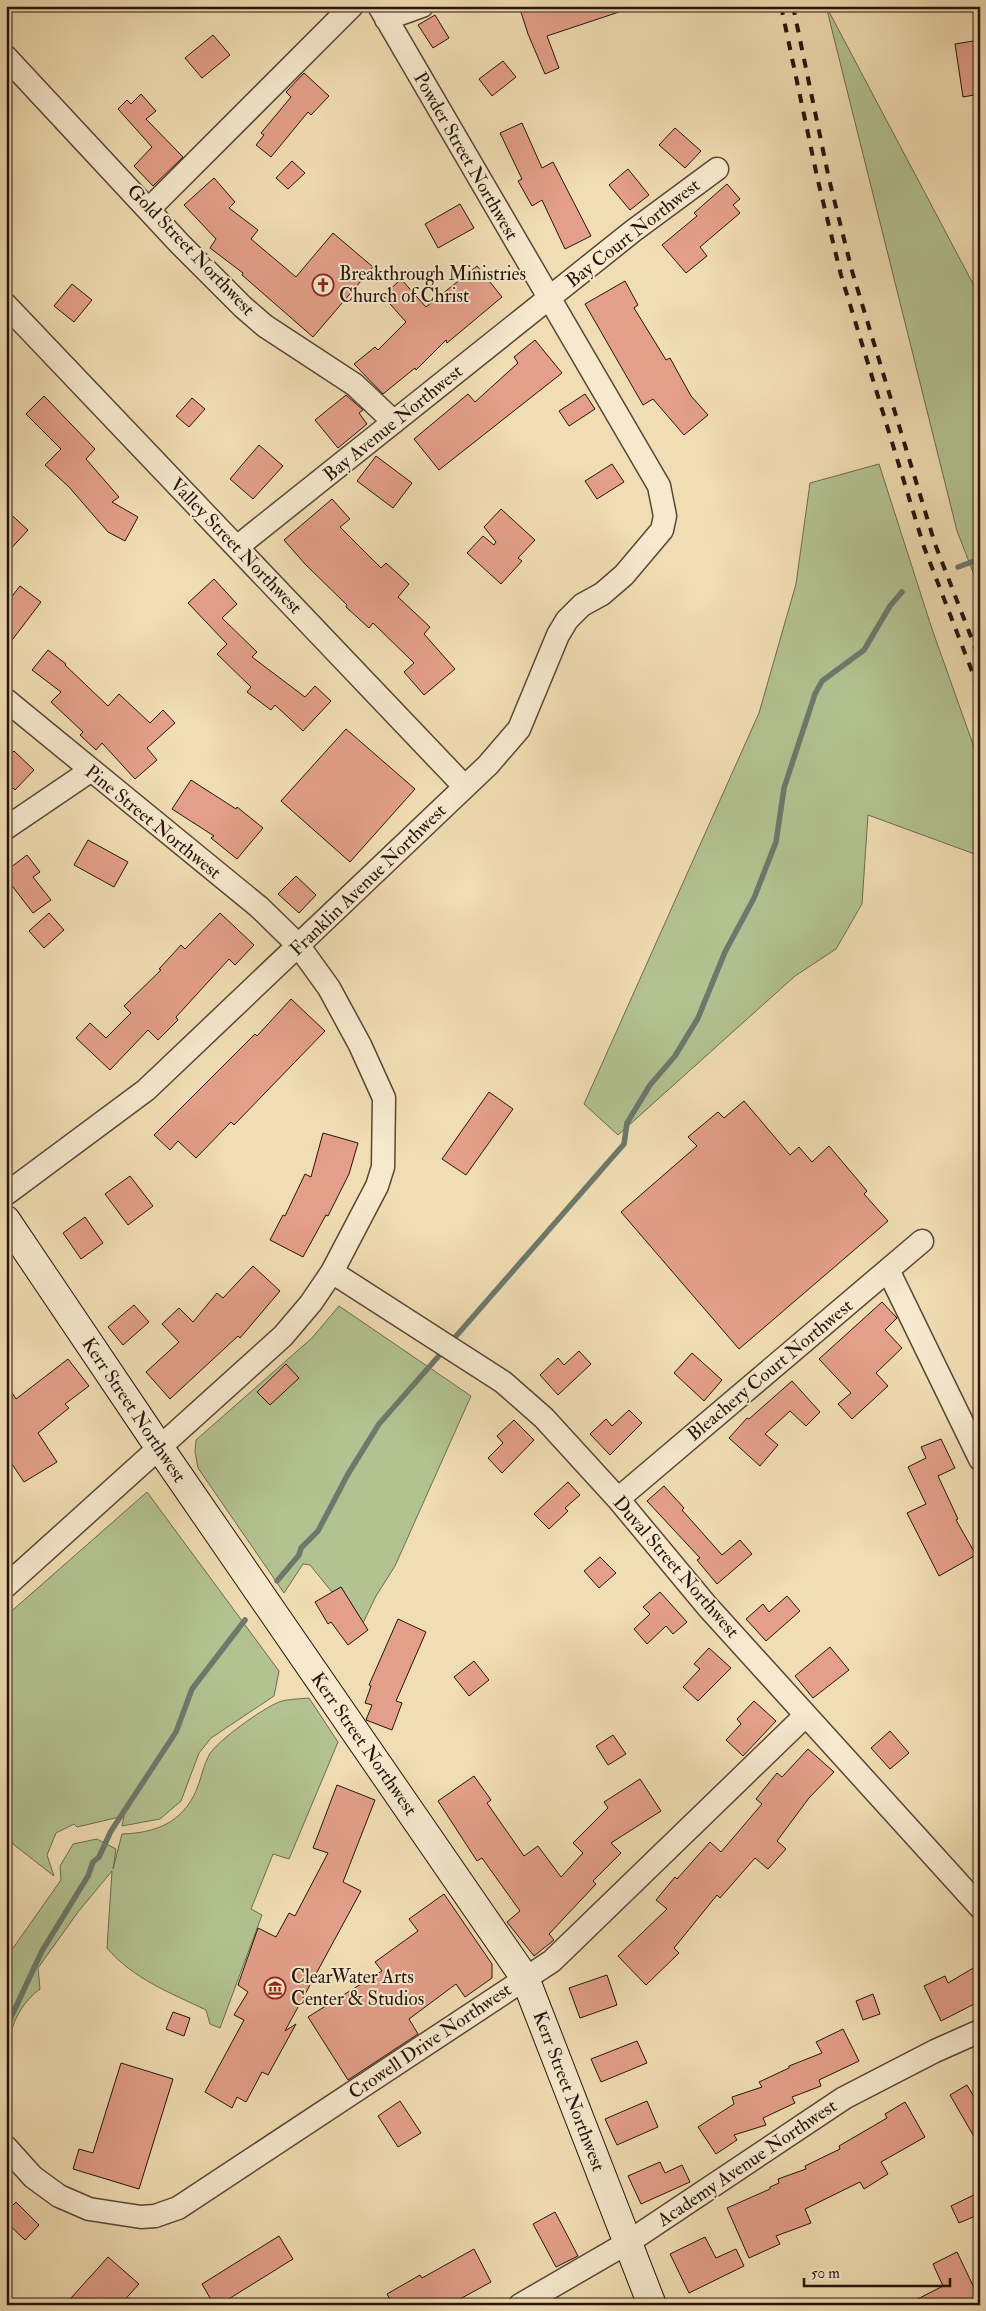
<svg xmlns="http://www.w3.org/2000/svg" width="986" height="2311" font-family="'IM FELL Double Pica',serif">
  <rect width="100%" height="100%" fill="#f1ddb3"/>
  <filter id="stains"><feTurbulence type="fractalNoise" baseFrequency=".004" numOctaves="4"/><feColorMatrix values="0 0 0 0 .2 0 0 0 0 .09 0 0 0 0 .02 0 0 0 .5 -.17"/></filter>
  <radialGradient id="worn" r=".72"><stop offset=".6" stop-color="#630" stop-opacity="0"/><stop offset="1" stop-color="#630" stop-opacity=".3"/></radialGradient>
  <path fill="#b3c291" stroke="#6c6b4e" d="M826,6l154,291v293l-23,-59z
    M879,464l53,165 48,135v92l-112,-41 -6,89 -26,45 -41,27 -177,159 -34,-31 175,-391 37,-129 14,-101z
    M339,1306l132,90 -76,170 -19,30 -13,27 -22,-36 -9,5 -22,-27 -7,-1 -19,29 -86,-125 -3,-16 1,-12 116,-102z
    M147,1492l132,179 -5,25 -63,42 -12,15 -18,48 -21,18 -38,7 2,-10 -47,11 -3,-3 -18,9 -9,22 7,21 -41,-32 -7,-16v-212z
    M309,1698l29,44 -49,117 -16,-5 -22,55 11,6 -42,113 -10,-4 -4,-14c-35,-17 -73,-31 -99,-62l5,-77 -34,41 -40,56 2,21c-15,11 -25,27 -30,46 -3,12 2,25 -4,36v-113l55,-78 -1,-14 13,-22 24,-5 19,10 -3,20 9,-35c33,-1 60,-11 74,-43 5,-11 7,-25 13,-36 9,-15 53,-46 70,-53 8,-3 21,-3 30,-4z"/>
  <g fill="none" stroke-linecap="round" stroke-linejoin="round">
    <path stroke="#6c796c" stroke-width="5.5" d="M958,567l22,-8
      M450,1343l174,-199 3,-21 23,-38 25,-29 23,-38 27,-66 29,-54 22,-56 8,-54 31,-94 7,-13 42,-31 26,-44 12,-14
      M277,1581l22,-26 2,-7 17,-17 30,-57 31,-50 65,-74
      M6,2028l36,-77 46,-75 5,-14 6,-5 12,-26 65,-99 16,-43 53,-69"/>
  </g>
  <path fill="#e39f89" stroke="#26140c" d="M519,6h105l1,4 -78,26 12,32 -14,6 -17,-40z
    M435,15l14,23 -16,10 -15,-23z
    M213,35l17,20 -28,23 -17,-20z
    M980,40v54l-17,3 -8,-53z
    M503,61l13,16 -24,19 -13,-17z
    M304,73l25,23 -18,19 -3,-3 -37,45 -15,-12 8,-10 -3,-2 30,-36 -5,-5z
    M141,94l15,17 -10,8 37,38 -30,29 -19,-20 18,-19 -34,-38 9,-9 4,4z
    M522,123l20,45 11,-6 38,74 -26,13 -23,-49 -10,6 -14,-25 4,-2 -22,-46z
    M675,128l26,23 -16,17 -26,-23z
    M292,161l13,12 -17,16 -12,-11z
    M628,169l21,26 -19,15 -21,-25z
    M214,178l21,24 -6,6 29,22 -7,9 45,38 37,-44 40,34 -60,70 -71,-62 1,-2 -33,-25 6,-9 -32,-34z
    M727,184l13,15 -7,6 7,8 -40,34 7,9 -21,17 -24,-28 35,-29 -3,-3z
    M460,204l14,24 -36,20 -13,-24z
    M477,266l25,31 -55,46 -1,-3 -30,30 -1,-2 -32,26 -29,-30 21,-17 3,3 28,-28 -23,-26 18,-17 25,28z
    M625,281l13,24 -4,3 32,52 4,-2 21,38 17,19 -24,20 -31,-36 -10,6 -58,-101z
    M72,284l20,16 -18,22 -20,-16z
    M535,340l27,33 -123,97 -25,-31 54,-45 7,8 43,-39 -4,-6z
    M585,394l10,15 -26,17 -10,-15z
    M346,395l17,15 -4,3 8,11 -29,24 -23,-28z
    M44,396l51,53 -9,10 33,38 -7,5 26,15 -13,24 -17,-9 -39,-45 -24,-22 16,-16 -35,-35z
    M192,398l13,11 -16,18 -13,-11z
    M259,445l24,21 -30,33 -23,-20z
    M376,456l36,27 -19,25 -36,-27z
    M612,464l12,18 -27,17 -12,-18z
    M332,499l18,20 -10,8 41,41 5,-5 23,21 -11,13 32,30 -6,7 31,35 -31,26 -20,-23 10,-9 -41,-40 -4,5 -23,-21 1,-2 -42,-41 -21,-24z
    M501,509l34,31 -17,18 4,3 -21,23 -34,-31 16,-17 11,9 2,-3 -12,-15z
    M6,510l22,20 -22,24z
    M214,579l23,25 -15,14 35,34 -5,5 53,40 10,-11 16,15 -28,30 -28,-26 -4,5 -24,-18 4,-5 -34,-33 10,-10 -39,-41z
    M20,586l21,16 -35,46v-44z
    M48,650l18,14 -1,1 43,41 11,-12 31,29 13,-13 12,13 -28,25 10,12 -22,19 -33,-36 -6,7 -16,-15 3,-3 -32,-30 10,-10 -29,-22z
    M346,729l69,60 -65,73 -69,-61z
    M14,751l20,19 -19,20 -9,-9v-22z
    M191,780l45,29 1,-2 26,21 -26,31 -26,-21 3,-2 -42,-27z
    M88,840l40,22 -14,25 -40,-22z
    M27,855l13,17 -7,5 18,23 -18,13 -27,-35v-7z
    M296,876l20,19 -17,18 -21,-19z
    M49,913l15,17 -20,18 -15,-17z
    M220,913l34,32 -19,20 -6,-6 -53,58 2,3 -20,20 -10,-10 -38,40 -34,-32 14,-15 16,15 25,-25 -7,-7 37,-36 -2,-1 22,-24 4,4z
    M291,999l34,32 -91,94 -3,-3 -35,36 -18,-17 -8,9 -16,-15 101,-101 2,2z
    M489,1092l24,17 -47,66 -24,-16z
    M744,1101l46,54 9,-8 13,15 17,-16 38,45 -3,3 24,27 -149,128 -118,-137 76,-66 -9,-9 30,-25 6,6z
    M323,1133l35,10 -9,31 -21,42 -2,-1 -23,42 -33,-17 13,-25 2,1 20,-42 6,3z
    M130,1176l23,30 -25,19 -23,-31z
    M85,1217l18,26 -22,16 -18,-26z
    M253,1266l27,25 -40,47 -2,-2 -68,63 -24,-27 33,-30 -17,-18 17,-16 14,14 24,-29 6,5z
    M882,1302l15,16 -12,12 17,18 -26,25 12,13 -36,33 -14,-15 13,-11 -32,-34z
    M134,1305l15,17 -26,23 -15,-18z
    M579,1351l12,13 -33,31 -18,-20 18,-17 6,7z
    M692,1353l30,27 -18,21 -30,-28z
    M68,1359l21,27 -24,18 4,4 -31,25 19,29 -33,20 -18,-27v-72l10,16z
    M286,1364l13,14 -29,27 -13,-13z
    M792,1381l28,31 -14,14 -16,-15 -25,23 13,11 -18,21 -31,-28 18,-20 2,1z
    M629,1410l13,13 -32,32 -20,-21 16,-15 6,7z
    M514,1420l20,20 -32,33 -14,-15 15,-15 -6,-7z
    M941,1439l14,29 -17,8 20,43 -2,1 20,35 -37,21 -32,-63 19,-9 -18,-37 18,-9 -5,-11z
    M568,1482l12,13 -15,13 3,3 -19,18 -15,-15z
    M664,1486l20,22 -2,2 40,45 18,-15 12,14 -35,30 -20,-24 3,-2 -53,-57z
    M600,1557l16,16 -17,15 -15,-17z
    M341,1587l27,43 -20,15 -17,-23 -3,2 -13,-22z
    M660,1592l27,30 -14,12 -7,-8 -19,18 -13,-15 16,-15 -7,-7z
    M787,1596l13,15 -34,30 -20,-22 17,-15 6,8z
    M398,1619l28,13 -30,69 6,2 -10,27 -26,-10 6,-15 -7,-2 6,-17 -2,-1z
    M830,1647l19,23 -36,28 -18,-22z
    M709,1648l22,20 -33,33 -15,-14 17,-18 -6,-5z
    M474,1661l15,19 -20,16 -15,-19z
    M754,1701l22,20 -33,35 -17,-16 15,-16 -4,-5z
    M890,1731l19,22 -19,16 -19,-21z
    M613,1735l13,19 -18,11 -12,-19z
    M808,1749l26,23 -25,26 -32,43 9,8 -18,20 -13,-11 -35,40 -3,-3 -43,53 5,5 -33,32 -28,-29 49,-47 -11,-9 19,-23 2,2 33,-37 11,10 41,-48 -6,-5 21,-26 5,4z
    M474,1776l17,24 -4,3 37,53 14,-10 23,31 22,-24 -10,-10 35,-35 -4,-6 36,-23 21,32 -50,32 10,10 -28,28 3,3 -47,50 5,6 -20,16 -27,-34 13,-11 -38,-53 -5,3 -39,-60z
    M337,1785l38,15 -32,82 18,9 -76,140 11,-7 -28,51 -6,-3 -16,30 -9,-5 -5,11 -27,-16 39,-72 -10,-5 14,-23 -10,-7 20,-57 18,9 13,-24 6,3 33,-63 -15,-5z
    M444,1894l48,70v14l-27,19 -9,-13 -47,35 9,15 -70,46 -40,-63 74,-46 -7,-9 43,-31 -9,-12z
    M980,1964v37l-39,20 -17,-35 21,-10 3,7z
    M607,1975l10,30 -37,13 -11,-30z
    M873,1994l7,20 -17,6 -7,-19z
    M173,2012l17,6 -6,18 -18,-7z
    M843,2029l16,32 -40,19 2,6 -29,11 3,6 -32,15 3,7 -32,10 3,5 -21,14 -18,-27 36,-23 -2,-7 30,-10 -3,-5 30,-14v-2l33,-13 -6,-11z
    M637,2041l10,22 -46,19 -10,-23z
    M121,2063l52,16 -34,110 -66,-20 6,-20 14,4z
    M967,2085l13,22v40l-30,-52z
    M400,2101l21,32 -23,14 -20,-31z
    M647,2101l11,26 -41,18 -12,-26z
    M905,2102l20,35 -44,25 7,12 -24,15 -4,-7 -55,27 6,14 -35,13 4,8 -31,14 -22,-50 43,-19v-2l9,-4 -1,-4 28,-10 -1,-3 35,-17 -1,-3 48,-28 -2,-4z
    M660,2162l5,11 17,-8 8,17 -49,22 -13,-28z
    M980,2192v22l-21,9 -8,-17z
    M16,2202l23,23 -14,15 -19,-18v-10z
    M555,2212l23,44 -22,11 -23,-43z
    M279,2236l14,23 -74,46h-5l-12,-21z
    M705,2237l11,21 20,-9 8,17 -55,27 -19,-39z
    M474,2249l17,33 -42,23h-56l-6,-11 33,-19 2,3z
    M957,2252l21,44 -19,9h-53l37,-19 -10,-22z
    M108,2257l31,27 -19,21h-41l-8,-7z"/>
  <g fill="none" stroke-linecap="round" stroke-linejoin="round">
    <g stroke="#594636" stroke-width="25">
      <path id="street" d="M386,19l36,-13
        M6,57l174,187 63,63 22,19 90,59 39,37
        M149,209l203,-203
        M6,305l459,482
        M237,547l396,-316 84,-62
        M6,700l253,207 39,38 31,43 31,57 24,53 -1,69 -6,19 -45,86 -21,31 -28,33 -277,250
        M6,828l84,-57
        M6,1194l140,-104 342,-325 31,-36 39,-94 9,-15 15,-15 20,-11 22,-19 38,-45 3,-14 -6,-30 -280,-480
        M888,1270l92,189
        M332,1272l171,110 41,36 74,81 89,107 273,301
        M618,1499l304,-258
        M6,2147l27,30 26,19 30,13 52,8 14,-1 23,-8 374,-247 254,-246
        M520,2305l107,-62 217,-145 91,-47 45,-20"/>
    </g>
    <g stroke="#26140c" stroke-width="30">
      <path id="secondary" d="M6,1220l153,227 366,531 127,327"/>
    </g>
    <use href="#street" stroke="#f6e9ce" stroke-width="22"/>
    <use href="#secondary" stroke="#f6e9ce" stroke-width="28"/>
    <path stroke="#26140c" stroke-width="4" stroke-dasharray="9 9" stroke-linecap="butt" d="M781,6l37,175 23,94 83,272 56,145
      M793,6l36,173 23,92 83,273 45,116"/>
  </g>
  <defs>
    <g id="church-ring" transform="scale(1.125)"><circle r="9.5" fill="#f6e9ce" stroke="#8f2418" stroke-width="1.5"/><path d="M-1.2-6h2.4v3.5h3.3v2.4h-3.3V6h-2.4V-.1h-3.3v-2.4h3.3Z" fill="#8f2418"/></g>
    <g id="museum-ring" transform="scale(1.125)"><circle r="9.5" fill="#f6e9ce" stroke="#8f2418" stroke-width="1.5"/><path d="M0-6L6-3V-2H-6V-3ZM-5-1h2V3h-2ZM-1-1h2V3h-2ZM3-1h2V3H3ZM-6 4H6V6H-6Z" fill="#8f2418"/></g>
  </defs>
  <g fill-rule="evenodd">
    <use href="#church-ring" x="323" y="285"/>
    <use href="#museum-ring" x="275" y="1988"/>
  </g>
  <g text-anchor="middle" dominant-baseline="central" stroke-width="4" stroke-linejoin="round" paint-order="stroke">
    <g font-size="19" fill="#26140c" stroke="#f6e9ce">
      <text transform="translate(466 156) rotate(60)">Powder Street Northwest</text>
      <text transform="translate(633 233) rotate(-38)">Bay Court Northwest</text>
      <text transform="translate(191 250) rotate(46)">Gold Street Northwest</text>
      <text transform="translate(393 423) rotate(-39)">Bay Avenue Northwest</text>
      <text transform="translate(236 546) rotate(46)">Valley Street Northwest</text>
      <text transform="translate(153 822) rotate(39)">Pine Street Northwest</text>
      <text transform="translate(368 880) rotate(-44)">Franklin Avenue Northwest</text>
      <text transform="translate(770 1370) rotate(-40)">Bleachery Court Northwest</text>
      <text transform="translate(134 1410) rotate(56)">Kerr Street Northwest</text>
      <text transform="translate(676 1567) rotate(49)">Duval Street Northwest</text>
      <text transform="translate(364 1744) rotate(55)">Kerr Street Northwest</text>
      <text transform="translate(430 2041) rotate(-34)">Crowell Drive Northwest</text>
      <text transform="translate(569 2091) rotate(69)">Kerr Street Northwest</text>
      <text transform="translate(747 2163) rotate(-34)">Academy Avenue Northwest</text>
    </g>
    <g font-size="19" fill="#26140c" stroke="#f6e9ce" text-anchor="start">
      <text x="339" y="274">Breakthrough Ministries<tspan x="339" dy="22">Church of Christ</tspan></text>
      <text x="291" y="1977">ClearWater Arts<tspan x="291" dy="22">Center &amp; Studios</tspan></text>
    </g>
  </g>
  <rect width="986" height="2311" fill="none" stroke="#f1ddb3" stroke-width="25"/>
  <rect x="8" y="8" width="971" height="2296" fill="none" stroke="#26140c" stroke-width="2.5"/>
  <rect x="12" y="12" width="961" height="2286" fill="none" stroke="#26140c"/>
  <path d="M804 2278v8h146v-8" fill="none" stroke="#26140c" stroke-width="2.5"/>
  <text x="811" y="2278" font-size="15" fill="#26140c" stroke="#f6e9ce" stroke-width="4" paint-order="stroke">50 m</text>
  <rect width="100%" height="100%" filter="url(#stains)"/>
  <rect width="100%" height="100%" fill="url(#worn)"/>
</svg>
